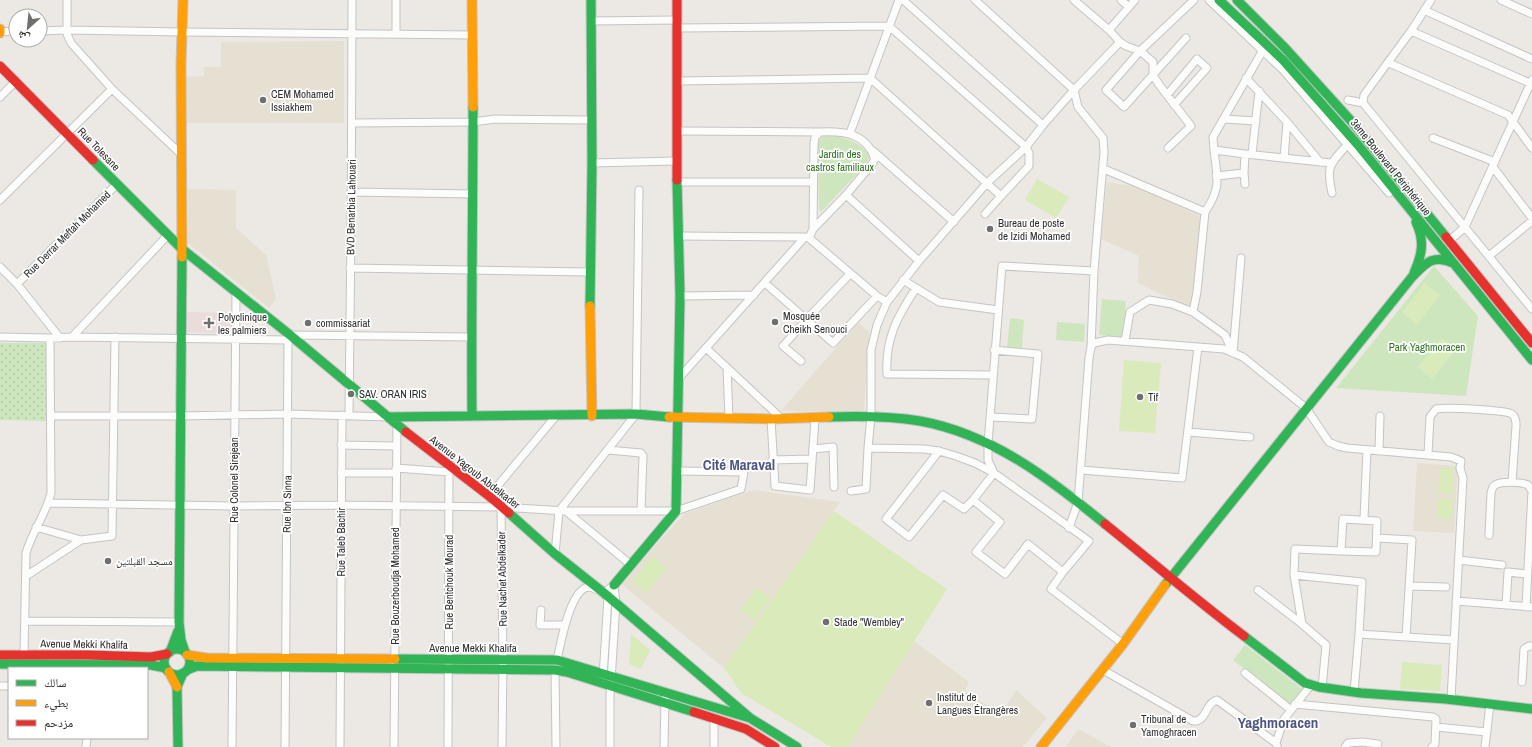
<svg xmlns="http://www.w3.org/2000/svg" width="1532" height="747" font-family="'Archivo Narrow','Noto Naskh Arabic',sans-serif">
  <defs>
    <pattern id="garden-dots" width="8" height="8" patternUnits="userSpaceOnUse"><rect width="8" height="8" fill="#cee6be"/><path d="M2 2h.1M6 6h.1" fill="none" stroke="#b1c6a4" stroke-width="1.8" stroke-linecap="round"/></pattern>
  </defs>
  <rect width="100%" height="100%" fill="#ece8e4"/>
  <path fill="#e6e0d3" d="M344,41v82h-161l-1,-46 22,-1v-9h17v-25z
    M1107,182l33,5 61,30 -9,92 -54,-26 1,-27 -38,-17z
    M188,189l48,1v38l30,27 10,44 -7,9 -81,-65z
    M858,322l11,10 -5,80 -83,-1z
    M1417,463l41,3 -4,67 -41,-2z
    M753,490l87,12 -116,166 -103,-84 63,-70z
    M914,641l55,41 -4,9 36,23 15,-24 31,28 -24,29h-175z
    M1078,729l33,18h1h-46z"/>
  <path fill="#e9dcdb" d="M185,312l49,1 -1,21 -49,-2z"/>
  <path fill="#cee6be" d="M826,136c18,0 29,4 42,17l1,5 -3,6 -44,47h-2l-1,-2 -1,-67 4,-5z
    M1434,266l44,50 -12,80 -130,-8z
    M1102,299l24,2 -3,36 -24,-2z
    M1010,318l14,2 -2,28 -15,-1z
    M1057,322l28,2 -1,18 -28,-2z
    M1245,645l57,44 -12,16 -57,-45z"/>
  <path fill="url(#garden-dots)" d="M0,343h49l-2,78 -47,-1z"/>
  <path fill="#d9eabb" d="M1037,179l32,18 -13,21 -31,-18z
    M1425,283l15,12 -23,30 -15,-13z
    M1442,338l13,12 -23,29 -14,-12z
    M1124,360l37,3 -6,70 -36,-2z
    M1440,468l14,1 -1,25 -15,-1z
    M1438,499l15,1 -1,19 -15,-1z
    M834,511l113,78 -99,158h-17l-90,-54 -17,-25z
    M653,556l14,13 -22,24 -13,-12z
    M756,588l14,10 -15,22 -15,-9z
    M631,634l19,16 -9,19 -12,-5z
    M1402,662l40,3 -2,26 -40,-2z"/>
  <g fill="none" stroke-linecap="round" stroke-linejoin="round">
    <g stroke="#c5c4c5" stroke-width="9">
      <path id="street" d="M67,0v34l4,9 41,46 70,66
        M903,0l140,125
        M975,0l99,90 4,17 25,31 1,14 -10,119 -3,76
        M1074,0l35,30 11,12 6,4 14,5 13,11v13l7,11 31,40 -23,22
        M1121,0l8,7
        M1209,0l74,70 106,123
        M1431,0l-20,31 -47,64 -1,8 169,206
        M1501,0l31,14
        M1424,10l108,49
        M592,21l84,-1
        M1109,30l26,-30
        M40,31l27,-1 115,2 291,3
        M1411,31l121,53
        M0,32l16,-1
        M396,34v-34
        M1186,38l-62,69 -18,-17 34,-39 54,-51
        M1389,63l119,52 24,33
        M1246,78l41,44 -3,36
        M677,81l193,-3 131,118 28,-30v-13l-3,-6 -137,-121 -212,2
        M1167,95l30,-36 10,9 -33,37
        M0,97l16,-16
        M1348,100l15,3
        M1224,119l32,2
        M1287,122l33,40
        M352,123l121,-1 22,-3 96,1
        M677,131l143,1
        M850,133l49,-133
        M1433,138l62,24
        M873,151l81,71
        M1245,154l-31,-4 -1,-13 50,-87
        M1252,154l7,-63
        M592,163l84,-2
        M1493,167l39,51
        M1104,169l101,43 -8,80 -4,20
        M1216,176l28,-3
        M677,182h136
        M1245,184l-1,-11 1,-19 86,9
        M351,192l122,2
        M1332,193c-6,-27 -2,-29 15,-48
        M846,195l73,66
        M0,200l112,-111
        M1205,212c17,-25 12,-34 9,-62
        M985,214l16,-18
        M679,236l126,1
        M809,238l68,58 10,6
        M1449,241l16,-14 67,-147
        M1489,256l43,-35
        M0,267l17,17 43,54
        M350,268l240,4
        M903,280l36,22 59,8
        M765,283l68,60 44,-47
        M17,284l100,-100
        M916,288c-19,29 -31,51 -29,86l106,1
        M680,296l74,-1
        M0,337l50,1 22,-1 216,3 2,-5 181,2
        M72,337l96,-102
        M1125,341l5,-29 19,-12 23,4 21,8 32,23 8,18 8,-95
        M706,348l76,71
        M801,361l-18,-15 23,-26 44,-46
        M727,368l2,50
        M679,378l126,-141 4,1 4,-9 1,-85 1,-7 5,-5c24,-1 46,1 55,27l-3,5 -26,31 -33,34
        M349,415c2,-138 3,-277 3,-415
        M51,416h129l108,-2 100,3
        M990,417l42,2 6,-65 -44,-4
        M771,419l4,67 35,4 5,-71
        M1188,432l62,5
        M341,445l55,1
        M868,448l56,1 15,2 17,5 19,7 19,10 95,68 -26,31
        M813,449l20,-2 1,40
        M608,450l33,3 2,3 -2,55
        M939,451l-53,68 23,18 34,-42 21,14 9,-9 21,-27 -6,-13v-17l14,-177 92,5
        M1379,451l1,-35
        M1428,454l2,-37 6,-8c9,-2 70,1 76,5 4,3 4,7 4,12l-4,56
        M772,460l39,-1
        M396,468l53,4
        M1081,470l101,8 16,-131
        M341,473h55
        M851,491l15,-2 2,-41 3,-32v-66l6,-25 10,-23 32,-41 68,-78 39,-36 17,-22 31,-35 46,-48
        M489,496l67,-80
        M973,500l27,22 -24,30 29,22 23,-30 35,28 -12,17 72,55
        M48,503l186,3 106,-1 161,2 65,4h110l65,-22 3,-17 -67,-1
        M501,507l2,153 -1,87
        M566,511l64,53
        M1364,519l3,-69
        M36,527l45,13 31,-4 3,-199
        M1069,528l9,-26 11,-144 2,-11 3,-4 14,-3 116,9 19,8 63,51 23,34 9,4 9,2 104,9 10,4 -1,7 3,10 -12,221
        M1489,535l2,-42c1,-3 1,-6 4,-8 7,-4 26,-3 33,0l4,6 -6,116
        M1377,538l35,2 -6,97
        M555,554l4,-43 77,-97 3,-224
        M1459,560l43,5
        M1294,575l1,-26 46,2 2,-32 34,2 -1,31 -35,-1
        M26,576l55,-36
        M1409,586l37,1
        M1258,590l44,34
        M1456,601l76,6
        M1506,605l2,-33 19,2
        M541,610l-1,15h24
        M25,621l154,1
        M24,655l2,-102c6,-21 20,-39 25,-60l-1,-155
        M557,660c3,-13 13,-74 33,-73 4,1 10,4 14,6l10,-8
        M555,670l1,77
        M1103,670l90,51c14,1 12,-18 24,-21l59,43
        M1245,673l46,37
        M603,677l5,-80
        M1522,682l2,-33 5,-3h3
        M0,686h9
        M1322,688l4,-43 -24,-21 -8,-49 68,7 -3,52
        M1354,692l5,-58 95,6
        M1295,704l138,13 3,2 -1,25 -3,3
        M714,718v29
        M1436,727l51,5
        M1277,746l-1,-3 8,-24 27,-34
        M86,747l1,-9
        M232,747l4,-454
        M285,747l3,-407
        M340,747l2,-332
        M394,747l3,-322
        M448,747l1,-281
        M610,747v-51l6,-93 -2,-18
        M664,747l1,-48
        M1345,747l3,-4 14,-1 16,2
        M1485,747l5,-43"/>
    </g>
    <g stroke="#c5c4c5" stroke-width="11">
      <path id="fast" d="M1219,0l64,60 75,85 174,215
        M1237,0l48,48 67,74 94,115
        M93,160l89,89 108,86 116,97
        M182,257l-3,365 2,18 4,12
        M1414,273c8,-18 11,-32 2,-51
        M590,306l2,-143 -1,-163
        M472,415c-1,-103 1,-205 1,-308
        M388,417l248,-3 33,3
        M829,417c30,-1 61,-1 91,4 72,13 130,58 185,103
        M509,513l46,41 49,39 146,125
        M614,585l62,-74 4,-215 -3,-116
        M1165,585l247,-308c14,-14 20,-23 41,-14
        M1244,636l61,47 14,4 42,6 85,6 86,10
        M164 662a13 13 0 1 1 26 0a13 13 0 1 1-26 0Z
        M170,652l8,-21
        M395,659l162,1 193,58 47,29
        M0,664l151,1 15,3
        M187,670l10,-4 358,4 12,2 127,40
        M178,747l-1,-60 6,-14"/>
    </g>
    <g stroke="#c5c4c5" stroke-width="11">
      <path id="slow" d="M472,0l1,107
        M0,29v4
        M182,257l-1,-193 2,-64
        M590,306l2,110
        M669,417l102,2 58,-2
        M187,655l20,3 188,1
        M169,672l8,15
        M1041,747l82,-103 42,-59"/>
    </g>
    <g stroke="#c5c4c5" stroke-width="11">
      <path id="jam" d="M677,0v180
        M0,66l93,94
        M1446,237l86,106
        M406,432l83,64 20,17
        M1105,524c46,37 91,76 139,112
        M0,655h88l63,2 16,-3
        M694,712l52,17 29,18"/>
    </g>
    <use href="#street" stroke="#fcfcfb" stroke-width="7"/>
    <use href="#fast" stroke="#30b455" stroke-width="9"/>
    <use href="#slow" stroke="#ff9f0a" stroke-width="9"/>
    <use href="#jam" stroke="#e5322d" stroke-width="9"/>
  </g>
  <g fill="#706f6e" stroke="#fff" stroke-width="1.5">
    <circle cx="263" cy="100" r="4"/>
    <circle cx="990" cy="229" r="4"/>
    <circle cx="775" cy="322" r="4"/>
    <path d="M207 317h4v4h4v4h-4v4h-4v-4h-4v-4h4z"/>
    <circle cx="308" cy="323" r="4"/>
    <circle cx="351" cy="394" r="4"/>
    <circle cx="1140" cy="397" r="4"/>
    <circle cx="108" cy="561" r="4"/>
    <circle cx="826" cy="622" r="4"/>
    <circle cx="929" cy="703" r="4"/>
    <circle cx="1133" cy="725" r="4"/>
  </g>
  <g text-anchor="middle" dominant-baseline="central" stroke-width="3.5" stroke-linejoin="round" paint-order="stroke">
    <g font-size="11" fill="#2e2e2e" stroke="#fff" text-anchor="start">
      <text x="271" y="94">CEM Mohamed<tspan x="271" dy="13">Issiakhem</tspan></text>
      <text x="998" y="223">Bureau de poste<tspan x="998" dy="13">de Izidi Mohamed</tspan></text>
      <text x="783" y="316">Mosquée<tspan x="783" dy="13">Cheikh Senouci</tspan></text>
      <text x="218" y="317">Polyclinique<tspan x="218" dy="13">les palmiers</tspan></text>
      <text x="316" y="323">commissariat</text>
      <text x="359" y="394">SAV. ORAN IRIS</text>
      <text x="1148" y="397">Tif</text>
      <text x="116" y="561">مسجد القبلتين</text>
      <text x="834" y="622">Stade "Wembley"</text>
      <text x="937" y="697">Institut de<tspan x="937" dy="13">Langues Étrangères</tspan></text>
      <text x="1141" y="719">Tribunal de<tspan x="1141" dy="13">Yamoghracen</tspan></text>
    </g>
    <g font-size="11" fill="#2e2e2e" stroke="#fff">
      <text transform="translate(99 149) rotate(46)">Rue Tolesane</text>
      <text transform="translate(1391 167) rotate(51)">3ème Boulevard Périphérique</text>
      <text transform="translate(351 207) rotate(-89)">BVD Benarbia Lahouari</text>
      <text transform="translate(67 234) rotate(-45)">Rue Derrar Meftah Mohamed</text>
      <text transform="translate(475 472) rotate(38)">Avenue Yagoub Abdelkader</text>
      <text transform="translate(234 480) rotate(-90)">Rue Colonel Sirejean</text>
      <text transform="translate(287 504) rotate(-89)">Rue Ibn Sinna</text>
      <text transform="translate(341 542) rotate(-90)">Rue Taleb Bachir</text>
      <text transform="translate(502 579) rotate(-91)">Rue Nachet Abdelkader</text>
      <text transform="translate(449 582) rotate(-90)">Rue Bentchouk Mourad</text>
      <text transform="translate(395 586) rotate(-90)">Rue Bouzerboudja Mohamed</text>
      <text transform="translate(84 644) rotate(1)">Avenue Mekki Khalifa</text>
      <text x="473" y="648">Avenue Mekki Khalifa</text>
    </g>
    <g font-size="11" fill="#2c6e1b" stroke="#fff">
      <text x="840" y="154">Jardin des<tspan x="840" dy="13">castros familiaux</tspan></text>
      <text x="1427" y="347">Park Yaghmoracen</text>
    </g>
    <g font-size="15" font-weight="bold" fill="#4d5680" stroke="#fff">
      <text x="739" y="464">Cité Maraval</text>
      <text x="1278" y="722">Yaghmoracen</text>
    </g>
  </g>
  <rect x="8" y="667" width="140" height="72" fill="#ffffff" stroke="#ababab"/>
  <rect x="16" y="680" width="20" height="6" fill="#30b455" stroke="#ababab"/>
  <text x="44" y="687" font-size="12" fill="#2e2e2e">سالك</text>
  <rect x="16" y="700" width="20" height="6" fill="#ff9f0a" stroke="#ababab"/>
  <text x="44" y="707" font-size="12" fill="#2e2e2e">بطيء</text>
  <rect x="16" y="720" width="20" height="6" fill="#e5322d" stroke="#ababab"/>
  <text x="44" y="727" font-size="12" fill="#2e2e2e">مزدحم</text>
  <g transform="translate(28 28) rotate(207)"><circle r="19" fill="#ffffff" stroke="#ababab"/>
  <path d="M0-3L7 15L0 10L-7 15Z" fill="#706f6e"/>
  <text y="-6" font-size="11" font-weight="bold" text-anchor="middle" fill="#2e2e2e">ش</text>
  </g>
</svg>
